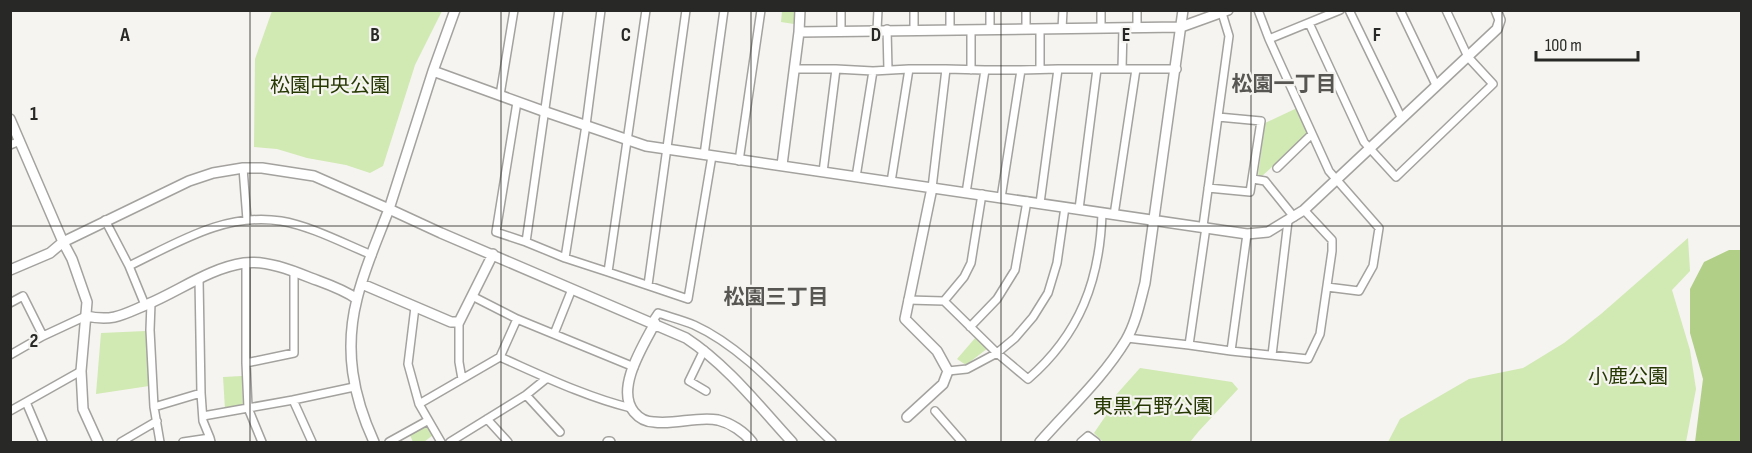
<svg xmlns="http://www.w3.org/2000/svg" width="1752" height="453" font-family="'Sofia Sans Condensed','Noto Sans JP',sans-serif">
  <rect width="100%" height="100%" fill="#f5f4f0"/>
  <path fill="#d1e9b2" d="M272,11h170l-27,54 -32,101 -13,7 -24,-8 -39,-7 -30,-9 -23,-2 1,-88z
    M782,11h12v13l-13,-2z
    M1297,108l11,23 -1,4 -45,41h-4l7,-53z
    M1688,238l2,33 -18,19 18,60 6,39 -10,53h-298l12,-23 69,-40 54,-11 41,-25 37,-29z
    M146,331l3,55 -53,8 5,-61z
    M976,337l12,11 -22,17 -9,-6z
    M1140,368l92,14 6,7 -39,42 -9,11h-87l-9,-9 17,-25 -4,-3z
    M242,376l1,29 -18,4 -2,-32z
    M426,424l7,11 -9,7h-11l-4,-9z"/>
  <path fill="#b1cf87" d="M1729,250h12v192h-46l8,-63 -13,-46v-44l14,-27z"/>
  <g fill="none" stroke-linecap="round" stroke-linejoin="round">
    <g stroke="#a4a29f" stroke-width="10">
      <path id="street" d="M559,10l-33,232 39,16 21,-133 15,-115
        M646,10l-38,262 80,27 24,-143
        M1258,10l11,29
        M1349,10l52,107
        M1400,10l36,75
        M1309,23l55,119 32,35 97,-93 -25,-27 -22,-47
        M1101,28v-18
        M1137,28v-18
        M887,29l1,41
        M950,29v-19
        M1026,29v-19
        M1062,29l1,-19
        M877,30l1,-20
        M914,30v-20
        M971,30v40
        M990,30v-20
        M841,31v-21
        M794,69h42
        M946,69l39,1
        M1040,69v-40
        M1097,69h39
        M1122,69l1,-41
        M1021,70l37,-1
        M873,71l36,-2
        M500,95l14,-85
        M517,102l-21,130 30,10
        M10,145l10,-4
        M704,155l20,-145
        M739,161l22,-151
        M243,168l4,52
        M1277,168l35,-34
        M823,172l13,-103 37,2 -17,106
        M1253,179l12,2 29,36
        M891,182l18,-113h37l-14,119
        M1208,188l42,4 11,-71 -43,-4
        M966,193l19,-123h36l-20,128
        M982,194l-11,69 -7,14 -20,24 53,52 31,26c52,-45 72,-99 74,-166
        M1040,203l18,-134h39l-18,140
        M1114,215l22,-146h41
        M105,220l24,46
        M1203,226l26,-190 -7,-23
        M1247,234l-16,117 77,8 12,-25 12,-83v-11l-28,-30
        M565,258l43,14
        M246,263v100l48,-10v-82
        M648,285l38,-275
        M1327,287l32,4 14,-25 6,-38 -50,-57 -60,-132 71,-29
        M472,296l45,23 117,48
        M908,300l36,1
        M10,303l13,-7 20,40
        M151,303l-1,27 4,77 47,-14 -2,-114
        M145,305l-16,-39c48,-23 96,-54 152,-45 30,5 64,23 91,34
        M415,307l-7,57 11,40 22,38
        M459,322v40l3,17
        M652,322l6,-9c12,4 24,7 36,12 53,24 96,78 138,117
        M970,327l27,-28 18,-29 12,-69
        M554,334l18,-45
        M1127,338l62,7 17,-118
        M1189,345l42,6
        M704,350l-15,31 17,10
        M10,355l33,-19 43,-20
        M1272,355l16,-134
        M500,357c43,19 86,40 131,51
        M948,371l19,-2 30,-16 18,-15 18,-21 15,-24 9,-30 8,-56
        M201,393l2,28 7,17
        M526,395l34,37
        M293,400l61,-13
        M419,404l81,-47 17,-38
        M154,407l6,35
        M10,411l16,-9
        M935,411l27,31
        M203,416l45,-8 -2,-45
        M487,419l21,23
        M43,442l-17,-40 55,-31
        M121,442l36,-21
        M183,442l27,-4 1,4
        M262,442l-14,-34 45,-8 19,42
        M389,442l38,-21
        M450,442l76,-47 21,-17
        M1081,442l7,-6 8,6"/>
    </g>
    <g stroke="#a4a29f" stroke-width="12">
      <path id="secondary" d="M455,10l-22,61 -44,138 52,24 245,105c41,27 73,68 106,104
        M799,32l382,-5 47,-17
        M433,71l110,40 103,35 601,88 21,-2 36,-22 193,-181 3,-9 -4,-10
        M10,119l53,123 9,17 15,43 -6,69 2,38 15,33
        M782,165l17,-133 1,-22
        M10,270l40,-17 13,-11 126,-61 24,-8 30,-5h19l52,8 75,33c-11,29 -25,60 -32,90 -13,51 -4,97 17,143
        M362,284l89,38h8l34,-68
        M86,316c28,6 38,-2 62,-12 31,-13 62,-36 96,-41 22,-3 47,7 67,15 16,6 32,11 46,21
        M655,323c-12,23 -40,66 -21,89 5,6 12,10 20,10 21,3 43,-6 64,-2 13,3 26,12 34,22
        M907,417l36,-33 5,-13 -11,-20 -32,-32 27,-131
        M608,442h2
        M1040,442c29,-33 63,-64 86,-102 10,-17 14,-38 19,-57l38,-273"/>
    </g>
    <use href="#street" stroke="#fff" stroke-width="7"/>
    <use href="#secondary" stroke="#fff" stroke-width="9"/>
  </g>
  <path fill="none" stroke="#282826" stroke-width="1.5" stroke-opacity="0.55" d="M250,10v432M501,10v432M751,10v432M1001,10v432M1251,10v432M1502,10v432M10,226h1732"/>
  <g text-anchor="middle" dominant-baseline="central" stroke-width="4.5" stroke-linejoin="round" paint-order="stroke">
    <g font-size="20" fill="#273903" stroke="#f5f4f0">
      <text x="330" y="86">松園中央公園</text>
      <text x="1628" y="377">小鹿公園</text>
      <text x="1153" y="407">東黒石野公園</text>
    </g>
    <g font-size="21" font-weight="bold" fill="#575653" stroke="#f5f4f0">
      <text x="1284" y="84">松園一丁目</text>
      <text x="776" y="297">松園三丁目</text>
    </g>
  </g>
  <g font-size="20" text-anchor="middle" font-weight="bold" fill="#282826" stroke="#f5f4f0" stroke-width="4.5" stroke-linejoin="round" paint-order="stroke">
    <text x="125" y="41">A</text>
    <text x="375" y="41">B</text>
    <text x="626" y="41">C</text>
    <text x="876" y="41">D</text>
    <text x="1126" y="41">E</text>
    <text x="1377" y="41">F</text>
    <text x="34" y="120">1</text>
    <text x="34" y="347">2</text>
  </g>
  <rect width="1752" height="453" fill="none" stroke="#282826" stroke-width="24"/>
  <path d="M1536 51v9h102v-9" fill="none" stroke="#282826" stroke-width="3"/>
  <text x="1545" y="51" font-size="18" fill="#282826" stroke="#f5f4f0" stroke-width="4.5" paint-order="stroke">100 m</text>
</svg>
